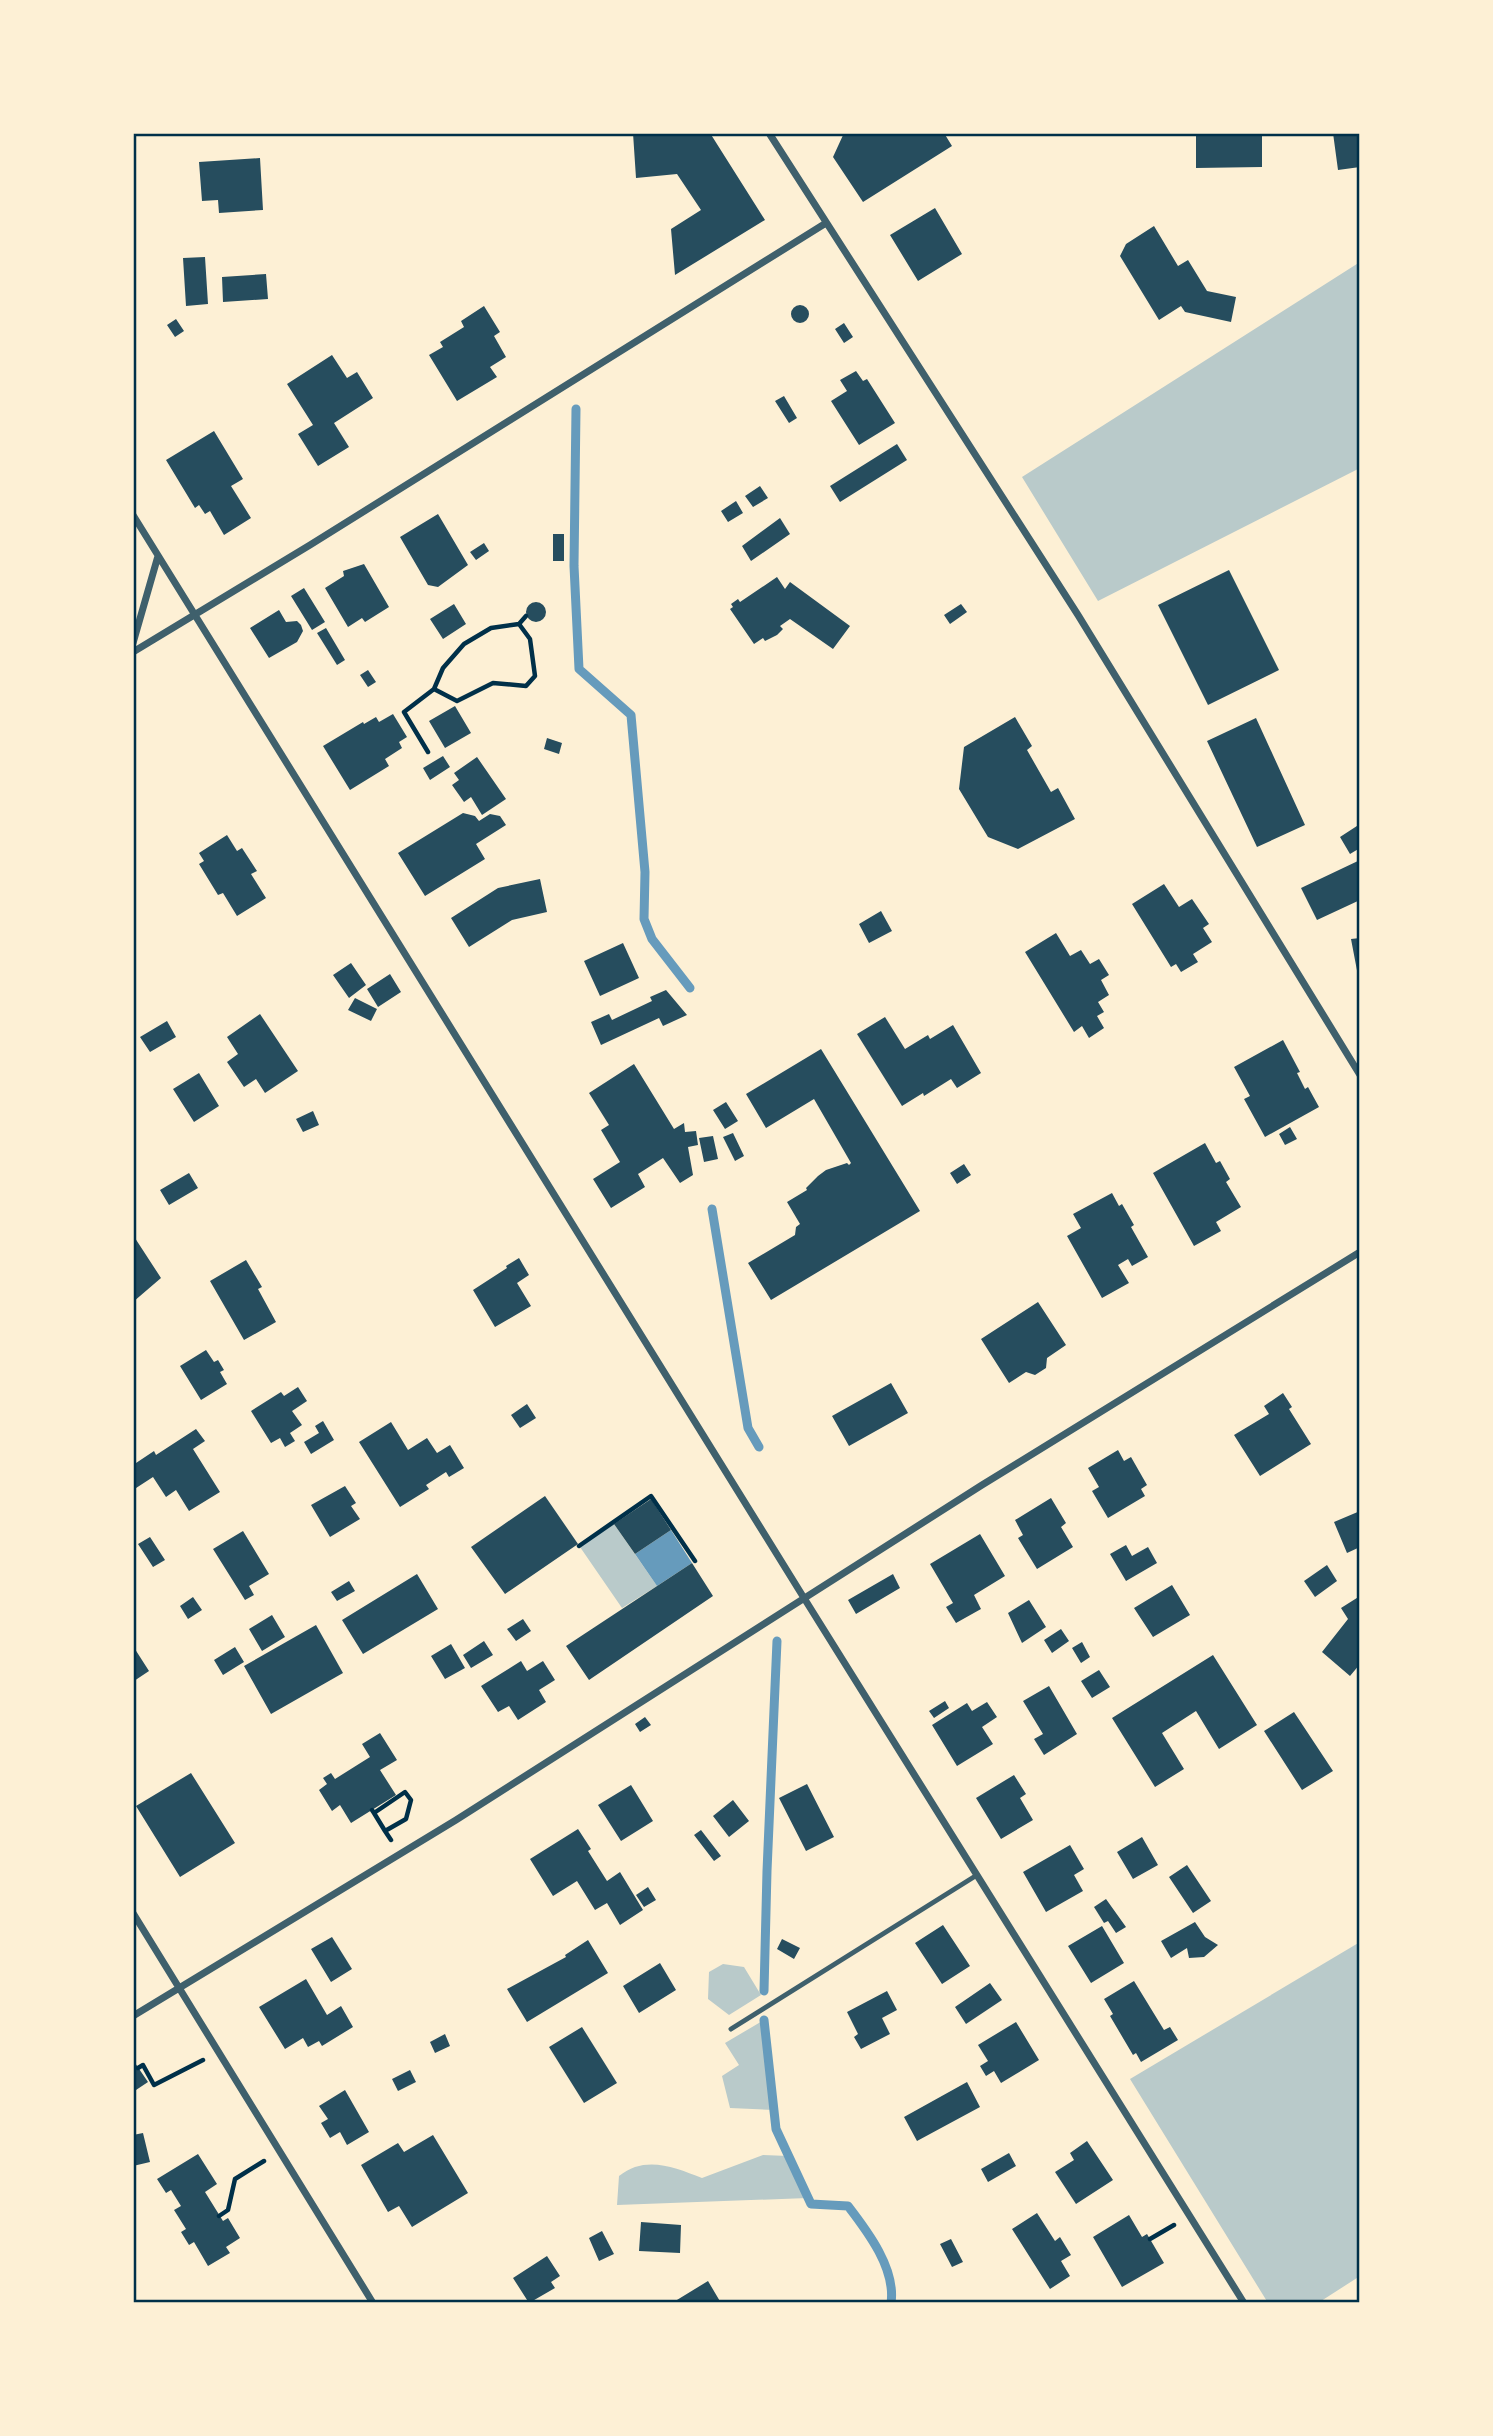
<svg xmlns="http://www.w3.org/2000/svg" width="1493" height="2436" font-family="Montserrat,sans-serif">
  <rect width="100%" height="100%" fill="#fdf0d5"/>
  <path fill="#b9caca" d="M1360,262v206l-262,133 -76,-124z
    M614,1524l43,62 -35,22 -42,-61z
    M1360,1942v334l-42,27h-50l-138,-224z
    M723,1964l21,3 17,28 -32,20 -21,-16 1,-27z
    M764,2020l10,90 -44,-2 -8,-32 17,-11 -14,-22z
    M763,2155l25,1 20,42 -191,7 2,-29c26,-21 55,-9 83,2z"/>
  <path fill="#669bbc" d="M671,1530l21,33 -35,23 -22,-32z"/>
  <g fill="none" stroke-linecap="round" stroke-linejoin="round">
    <path stroke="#669bbc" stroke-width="9" d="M576,409l-2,157 5,103 52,46 14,157 -1,47 8,20 38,49
      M712,1209l36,219 11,19
      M764,1991l3,-120 10,-230
      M764,2020l12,109 35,75 37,2c20,26 48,63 43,97"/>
  </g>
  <path fill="#264d5e" d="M633,133h77l55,87 -90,55 -4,-46 30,-19 -24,-36 -41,4z
    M844,133h100l8,13 -89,56 -30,-45z
    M1196,133h66v34l-66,1z
    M1333,133h27v34l-22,3z
    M260,158l3,52 -44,3 -1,-13 -16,1 -3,-39z
    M935,208l27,46 -44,27 -28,-46z
    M1154,226l24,40 10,-6 19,31 29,6 -5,25 -46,-10 -4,-6 -22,14 -39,-64 6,-12z
    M205,257l3,47 -22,2 -3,-48z
    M266,274l2,25 -45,3 -1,-25z
    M791 314a9 9 0 1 1 18 0a9 9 0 1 1-18 0Z
    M484,306l16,26 -6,4 12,21 -16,10 7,10 -40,24 -28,-46 14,-8 -3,-5 24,-15 -3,-6z
    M176,319l8,12 -9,6 -8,-12z
    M844,323l9,14 -9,6 -9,-14z
    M332,355l15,23 10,-6 16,26 -39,25 15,24 -31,19 -20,-32 15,-9 -26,-41z
    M856,371l7,10 4,-2 28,44 -36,22 -28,-44 16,-10 -7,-11z
    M784,396l13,22 -8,5 -14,-22z
    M214,431l29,48 -12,7 20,32 -27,17 -14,-24 -5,3 -6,-9 -4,3 -29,-48z
    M897,444l10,16 -67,42 -10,-16z
    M760,486l8,12 -15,9 -8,-11z
    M736,501l7,12 -15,9 -7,-11z
    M438,514l30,51 -30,22 -10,-2 -28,-48z
    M780,518l10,16 -39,27 -9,-15z
    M553,534h11v27h-11z
    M484,543l5,8 -13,9 -6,-8z
    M364,564l25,43 -24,15 -3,-4 -14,9 -23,-39 19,-12 -1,-5z
    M1229,570l50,100 -71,35 -50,-100z
    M777,577l8,12 5,-7 60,44 -17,23 -43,-30 -10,7 3,3 -6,6 -12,6 -2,-3 -9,6 -24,-35 3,-2 -2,-3 7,-5 2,3z
    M304,588l21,34 -13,8 -21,-34z
    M526 612a10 10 0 1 1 20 0a10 10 0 1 1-20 0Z
    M454,604l12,20 -23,15 -13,-20z
    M961,604l6,8 -17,12 -6,-9z
    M279,610l7,12 11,-1 4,4 2,6 -6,11 -28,16 -19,-30z
    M326,628l19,32 -8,5 -20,-32z
    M368,670l8,12 -8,5 -8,-12z
    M455,706l16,27 -26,15 -16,-27z
    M393,714l14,23 -8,5 3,6 -17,11 4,7 -39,24 -27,-44 40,-24 1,2 12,-7 3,5z
    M1015,717l17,29 -5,4 24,42 7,-4 17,31 -57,30 -30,-12 -29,-48 5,-42z
    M1256,718l49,107 -48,22 -50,-106z
    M547,738l15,5 -3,11 -15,-5z
    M443,756l7,11 -20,13 -7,-12z
    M477,757l29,42 -24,16 -11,-18 -7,5 -12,-17 7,-5 -5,-7z
    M463,813l12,3 4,5 11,-7 10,2 6,9 -30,19 9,15 -60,37 -27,-43z
    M1360,824v24l-10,6 -10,-17z
    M227,835l10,16 5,-3 15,23 -6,3 15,24 -29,18 -14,-23 -5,2 -19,-31 5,-3 -5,-8z
    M1360,860v40l-43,20 -16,-32z
    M540,879l7,33 -35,8 -43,27 -18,-29 47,-30z
    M1164,884l15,23 13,-8 17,25 -6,4 9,14 -19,12 5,8 -17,10 -5,-8 -5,3 -39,-63z
    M881,911l11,20 -23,12 -10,-19z
    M1056,933l14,23 11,-6 9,14 9,-5 10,16 -8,5 8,15 -11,7 6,10 -7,4 7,12 -15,10 -7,-12 -8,6 -49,-80z
    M1360,938v42l-1,1 -8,-42z
    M623,943l16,35 -39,18 -16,-35z
    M351,963l15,22 -17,13 -16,-23z
    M390,974l11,18 -23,15 -11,-18z
    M666,990l21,25 -24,11 -4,-8 -58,27 -10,-23 18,-8 3,6 40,-19 -2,-4z
    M355,998l22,11 -6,12 -23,-11z
    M260,1014l38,57 -33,22 -9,-14 -12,8 -17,-25 11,-8 -11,-17z
    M885,1017l20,32 23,-14 2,4 23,-14 28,48 -24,15 -6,-9 -27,17 -1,-3 -21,13 -45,-72z
    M167,1021l9,16 -26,15 -10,-15z
    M1283,1040l17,32 -3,1 8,16 3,-2 11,20 -54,30 -21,-38 6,-3 -16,-29z
    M821,1049l99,162 -149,89 -23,-37 47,-28 1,-8 4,-3 -13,-22 20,-12 -1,-2 12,-12 8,-6 21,-7 2,2 2,-2 -37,-64 -48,29 -20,-34z
    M634,1064l40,65 10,-6 1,9 11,-1 2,14 -10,2 5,28 -13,8 -17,-25 -25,16 7,13 -34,21 -18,-29 27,-17 -19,-32 8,-5 -20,-32z
    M199,1073l20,33 -25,16 -21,-33z
    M726,1102l12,19 -13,8 -12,-19z
    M313,1111l6,14 -16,7 -7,-13z
    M1290,1127l7,12 -12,6 -6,-11z
    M733,1133l11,23 -9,5 -12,-24z
    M713,1136l5,23 -14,3 -5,-24z
    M1205,1143l11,20 4,-2 10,18 -4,3 15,25 -25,15 5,9 -27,15 -41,-73z
    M964,1164l7,11 -14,9 -7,-11z
    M189,1173l9,15 -29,17 -9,-15z
    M1112,1193l7,13 3,-2 12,21 -3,2 17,30 -16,9 -4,-7 -10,6 11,18 -27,15 -35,-62 14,-8 -8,-14z
    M133,1235l28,43 -28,24z
    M519,1258l10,17 -12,8 14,23 -36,21 -22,-37 34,-22 -1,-2z
    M246,1260l16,27 -4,2 18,33 -32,18 -34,-59z
    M1038,1302l28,43 -19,13 -1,10 -11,7 -9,-3 -17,11 -28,-44z
    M206,1350l8,12 4,-2 6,10 -4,2 7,12 -26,16 -21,-34z
    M891,1383l17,30 -59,33 -17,-30z
    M298,1387l9,14 -15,10 10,14 -12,8 5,8 -10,6 -5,-9 -9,5 -20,-32 30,-19 3,4z
    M1283,1393l9,14 -3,2 22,35 -51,32 -26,-41 35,-21 -5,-8z
    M527,1404l9,14 -16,10 -9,-13z
    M323,1421l11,19 -23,14 -7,-12 15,-9 -4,-7z
    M391,1422l17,28 19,-12 10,15 13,-8 14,23 -15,9 -3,-5 -20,13 3,4 -29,18 -41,-65z
    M196,1429l9,12 -12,8 27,43 -31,19 -13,-21 -10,7 -13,-20 -20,13v-25l21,-14 2,4z
    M1118,1450l6,11 7,-4 16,28 -6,4 4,7 -37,22 -16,-27 7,-4 -11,-19z
    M345,1486l11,17 -5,3 9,13 -30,18 -19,-32z
    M545,1496l33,48 -73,50 -34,-47z
    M1051,1498l15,25 -5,4 12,20 -36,22 -19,-31 5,-3 -8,-15z
    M651,1499l20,31 -36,24 -21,-30z
    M1360,1511v36l-13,6 -13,-31z
    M243,1531l26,43 -20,12 5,9 -9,5 -32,-51z
    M980,1534l25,42 -31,19 7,14 -25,14 -10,-16 7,-4 -23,-39z
    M150,1537l15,23 -12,7 -15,-23z
    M1126,1545l6,11 16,-9 9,16 -31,18 -16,-27z
    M692,1563l21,33 -124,84 -23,-34z
    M1327,1565l10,16 -22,16 -11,-16z
    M417,1574l21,35 -75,45 -21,-34z
    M893,1574l7,14 -44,26 -8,-14z
    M349,1581l6,10 -18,10 -6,-9z
    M1172,1585l18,30 -37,22 -19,-29z
    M1360,1596v68l-10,12 -28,-24 26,-33 -7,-11z
    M193,1597l9,13 -14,9 -8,-13z
    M1029,1600l17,27 -24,16 -14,-30z
    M272,1615l13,22 -23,14 -13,-22z
    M523,1619l8,12 -15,10 -9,-12z
    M316,1625l27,48 -72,41 -27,-48z
    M1061,1629l8,12 -17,12 -8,-13z
    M484,1641l9,14 -22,13 -8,-13z
    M1082,1642l8,15 -9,6 -9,-15z
    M451,1644l14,24 -20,11 -14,-23z
    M133,1646l16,25 -15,10 -1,-2z
    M235,1647l9,15 -21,13 -9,-15z
    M1213,1655l44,70 -38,24 -23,-38 -34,22 22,36 -29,18 -43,-69z
    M521,1661l6,10 16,-10 12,19 -16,10 7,12 -28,18 -9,-14 -11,6 -17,-26z
    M1099,1670l11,17 -18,11 -11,-17z
    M1049,1686l28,48 -33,21 -10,-16 9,-5 -20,-33z
    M945,1701l4,7 -15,10 -5,-7z
    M987,1702l10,15 -15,10 11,17 -36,22 -25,-41 35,-22 5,8z
    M1294,1712l39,59 -31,19 -38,-59z
    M645,1717l6,8 -11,7 -5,-8z
    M380,1733l17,27 -17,10 16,25 -45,28 -11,-18 -8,6 -13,-21 8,-6 -4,-6 8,-5 4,6 35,-22 -8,-13z
    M191,1773l44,70 -55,34 -44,-71z
    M1014,1775l12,19 -6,4 13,22 -32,19 -25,-41z
    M807,1784l27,53 -28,14 -27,-53z
    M631,1785l22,36 -32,20 -23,-36z
    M733,1800l16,21 -20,16 -16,-21z
    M578,1829l13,20 -3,2 19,30 13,-9 23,38 -23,15 -13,-22 -12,7 -18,-29 -24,15 -23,-37z
    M701,1830l20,26 -7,5 -20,-26z
    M1142,1837l16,28 -25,14 -16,-27z
    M1070,1845l14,24 -10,6 9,16 -37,21 -23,-40z
    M1187,1865l24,36 -18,12 -24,-36z
    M648,1887l8,13 -12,7 -8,-12z
    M1106,1899l20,28 -10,6 -8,-12 -4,2 -10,-16z
    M1195,1922l10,15 13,8 -14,12 -15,1 -2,-10 -16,10 -10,-17z
    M943,1925l27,41 -28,18 -27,-41z
    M1102,1926l22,37 -33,20 -23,-37z
    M332,1937l20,32 -21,13 -20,-33z
    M782,1939l18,9 -6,11 -17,-10z
    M588,1940l20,33 -81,49 -20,-33 59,-32 -1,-2z
    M660,1963l16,27 -37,23 -16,-27z
    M306,1979l21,36 14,-9 12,21 -31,19 -3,-5 -11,6 -5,-9 -18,11 -26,-42z
    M1134,1981l30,49 6,-3 8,13 -37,22 -5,-9 -3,2 -23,-39 3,-2 -9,-15z
    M990,1983l12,17 -36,24 -11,-17z
    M887,1991l10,19 -15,8 8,16 -29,15 -7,-12 4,-3 -11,-22z
    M1016,2022l23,38 -38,23 -7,-12 -8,5 -6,-10 8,-5 -10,-16z
    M582,2027l35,56 -33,20 -35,-56z
    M445,2034l5,12 -15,7 -5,-11z
    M133,2060l15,22 -15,10z
    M410,2070l6,12 -18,9 -6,-12z
    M967,2082l13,25 -63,34 -13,-24z
    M345,2090l24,42 -22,13 -7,-13 -10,6 -9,-15 7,-4 -9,-13z
    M143,2133l7,29 -17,4v-31z
    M433,2135l35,58 -56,34 -13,-21 -11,6 -27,-47 37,-22 6,9z
    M1087,2141l26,39 -37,24 -21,-32 19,-12 -4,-7z
    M1009,2153l7,13 -28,16 -7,-13z
    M198,2154l19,30 -12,8 18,29 5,-3 12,20 -14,9 4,6 -22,13 -14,-24 -5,3 -8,-13 5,-3 -12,-19 7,-4 -10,-16 -5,3 -9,-14z
    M1037,2213l18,28 5,-4 11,18 -10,6 9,15 -20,13 -38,-60z
    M1129,2215l13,22 5,-3 17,29 -42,24 -29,-50z
    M641,2222l40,3 -1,28 -41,-2z
    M602,2231l12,23 -15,7 -10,-23z
    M951,2239l12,23 -11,5 -12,-23z
    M547,2256l13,20 -9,6 4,6 -26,15 -16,-25z
    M708,2281l13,22h-49z"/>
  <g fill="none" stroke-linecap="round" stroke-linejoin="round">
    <path stroke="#003049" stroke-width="4.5" d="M519,624l7,-8
      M428,752l-24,-40 30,-23 9,-21 21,-24 27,-16 28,-4 11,15 5,37 -9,10 -33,-3 -36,18 -23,-12
      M579,1546l72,-50 44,65
      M372,1810l2,3 31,-21 6,8 -5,19 -21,12 6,9
      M374,1813l11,18
      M138,2068l5,-3 11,20 49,-25
      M219,2216l9,-6 7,-31 29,-18
      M1150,2239l24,-14"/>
    <path stroke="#3f606c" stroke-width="5" d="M731,2029l246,-154"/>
    <path stroke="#3f606c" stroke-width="7" d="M769,133l309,482 282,460
      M133,515l671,1083 440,705
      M133,643l25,-87
      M133,652l177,-107 516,-322
      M133,1913l240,390
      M133,2016l323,-196 526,-335 378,-233"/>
  </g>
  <rect width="1493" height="2436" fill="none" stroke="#fdf0d5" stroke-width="270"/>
  <rect x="135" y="135" width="1223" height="2166" fill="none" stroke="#003049" stroke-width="2.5"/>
</svg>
